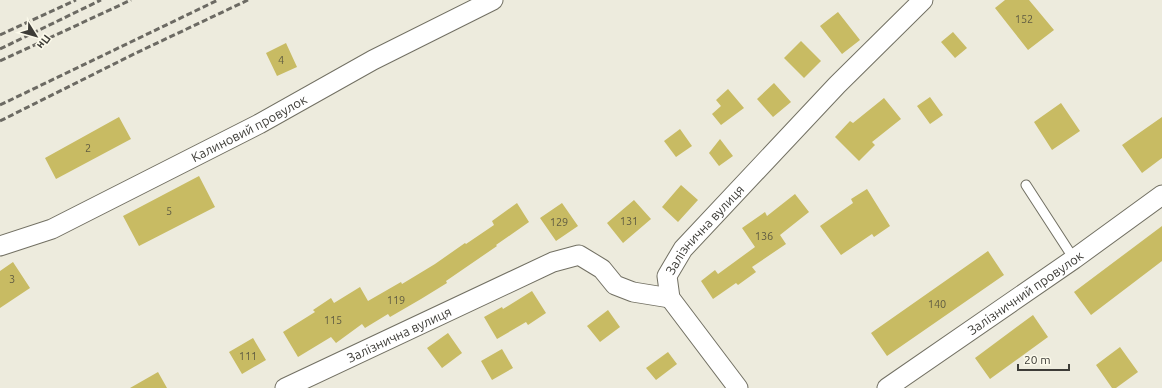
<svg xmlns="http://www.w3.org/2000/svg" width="1162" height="388" font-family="Ubuntu,sans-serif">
  <rect width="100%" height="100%" fill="#edebdd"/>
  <path fill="#c8bb63" d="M1005,0h24l25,30 -26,20 -33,-42z
    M838,12l22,28 -18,14 -22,-28z
    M953,32l14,16 -12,10 -14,-16z
    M801,41l20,20 -17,17 -20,-20z
    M286,43l11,24 -20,9 -11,-23z
    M774,83l17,19 -18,15 -16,-18z
    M728,89l16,19 -23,17 -9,-11 9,-8 -5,-6z
    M930,97l13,18 -13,9 -13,-18z
    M884,98l17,21 -29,23 3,3 -16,16 -24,-24 15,-16 3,2z
    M1061,103l19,28 -28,19 -18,-28z
    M119,117l12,22 -75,40 -11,-21z
    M1162,117v41l-20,15 -20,-28z
    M680,129l12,17 -16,11 -12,-16z
    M720,139l13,17 -14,10 -10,-13z
    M199,176l16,31 -76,39 -16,-30z
    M681,185l17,15 -20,22 -16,-15z
    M867,189l23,37 -16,11 -2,-3 -31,21 -21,-29 33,-23 -2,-4z
    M795,194l14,18 -29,23 6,9 -34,23 4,5 -18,13 -2,-2 -23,16 -12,-18 14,-11 3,4 37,-27 -13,-19 23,-16 2,4z
    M634,200l17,19 -28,24 -16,-20z
    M517,203l12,19 -33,23 1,1 -51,35 1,2 -26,16 -31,18 -2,-3 -23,14 -3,-4 -26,19 -5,-6 -33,20 -15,-25 32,-20 -2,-2 18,-12 3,5 26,-16 8,14 33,-19 1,2 33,-20 30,-21 1,1 28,-19 -2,-4z
    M562,203l16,23 -22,15 -16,-23z
    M1162,226v35l-71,54 -17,-23z
    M988,251l16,24 -117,81 -16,-23z
    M13,262l17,26 -30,20v-37z
    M532,291l14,22 -18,12 -2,-3 -29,17 -13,-22 18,-10 1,2z
    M608,310l12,17 -20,15 -13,-16z
    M1033,315l15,22 -58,42 -15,-21z
    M448,333l14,20 -20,15 -15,-20z
    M253,338l13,22 -24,14 -13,-22z
    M1120,347l18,25 -22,16h-4l-16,-23z
    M502,349l11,19 -21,12 -11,-19z
    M668,352l9,12 -21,16 -10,-12z
    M158,372l9,16h-37z"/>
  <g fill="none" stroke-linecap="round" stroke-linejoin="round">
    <g stroke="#727063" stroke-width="11">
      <path id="lane" d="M1026,185l48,74"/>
    </g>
    <g stroke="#727063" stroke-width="21">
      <g id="street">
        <path id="s1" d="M0,246l52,-17 207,-105 114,-64 120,-60"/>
        <path id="s2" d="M285,388l268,-126 26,-7 23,14 13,16 18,7 37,6"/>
        <path id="s3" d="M738,388l-68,-90 -3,-22 16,-27 154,-164 86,-85"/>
        <path id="s4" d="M887,388l187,-129 88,-64"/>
      </g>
    </g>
    <use href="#lane" stroke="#fff" stroke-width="9"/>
    <use href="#street" stroke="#fff" stroke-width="19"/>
    <path stroke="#6c6a63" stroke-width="3" stroke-dasharray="6 3" stroke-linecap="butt" d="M0,35l76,-35
      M0,49l101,-49
      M0,61l131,-61
      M0,105l218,-105
      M0,121l136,-68 112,-53"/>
  </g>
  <g text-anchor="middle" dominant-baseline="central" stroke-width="4" stroke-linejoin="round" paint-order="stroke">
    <g font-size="11" fill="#605c42">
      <text x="1024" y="19">152</text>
      <text x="281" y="60">4</text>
      <text x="88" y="148">2</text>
      <text x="169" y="211">5</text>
      <text x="629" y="221">131</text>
      <text x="559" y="222">129</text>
      <text x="764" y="236">136</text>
      <text x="12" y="279">3</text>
      <text x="396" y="300">119</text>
      <text x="937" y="304">140</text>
      <text x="333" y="320">115</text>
      <text x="248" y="356">111</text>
    </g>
    <g font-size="13" fill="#3d3c37" stroke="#fbf9ea">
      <text stroke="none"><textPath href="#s1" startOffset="276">Калиновий провулок</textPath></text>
      <text stroke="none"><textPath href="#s3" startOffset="195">Залізнична вулиця</textPath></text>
      <text stroke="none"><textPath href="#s4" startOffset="168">Залізничний провулок</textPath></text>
      <text stroke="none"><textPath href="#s2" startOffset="126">Залізнична вулиця</textPath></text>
    </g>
  </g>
  <g transform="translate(36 36) rotate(127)" stroke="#fbf9ea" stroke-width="3" paint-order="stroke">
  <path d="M0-3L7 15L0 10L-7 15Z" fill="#3d3c37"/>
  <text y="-6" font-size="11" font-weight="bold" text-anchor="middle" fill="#3d3c37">Пн</text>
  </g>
  <path d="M1018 364v6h51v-6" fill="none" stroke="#3d3c37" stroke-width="2"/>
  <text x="1024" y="364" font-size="12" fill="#3d3c37" stroke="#fbf9ea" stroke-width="3" paint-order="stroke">20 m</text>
</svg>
